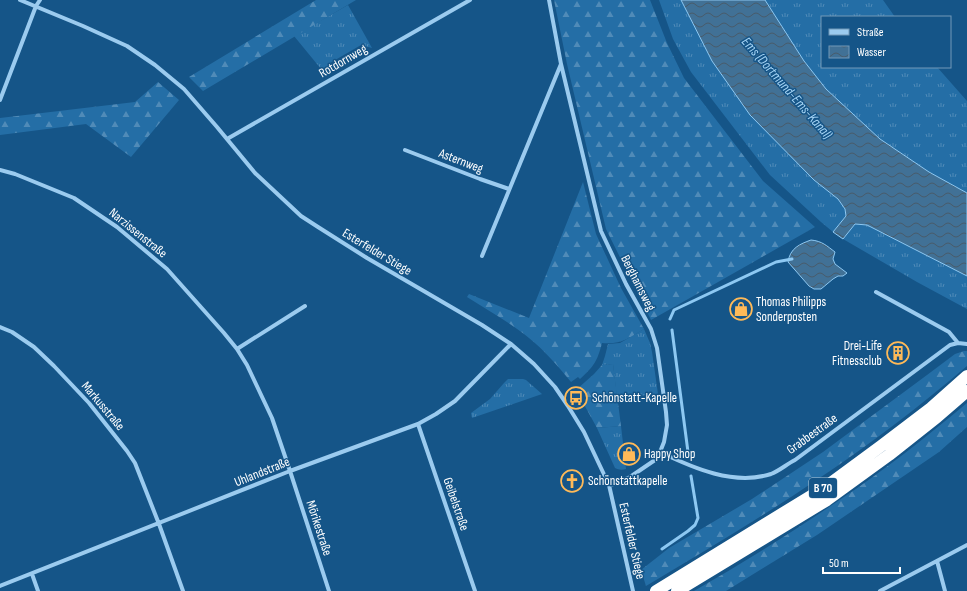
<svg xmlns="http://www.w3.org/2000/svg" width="967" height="591" font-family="'Sofia Sans Condensed',sans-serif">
  <defs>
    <pattern id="grass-tufts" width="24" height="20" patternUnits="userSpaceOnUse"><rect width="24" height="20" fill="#246ea6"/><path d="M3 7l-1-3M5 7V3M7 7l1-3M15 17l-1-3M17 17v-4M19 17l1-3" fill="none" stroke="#508bb8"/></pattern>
    <pattern id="forest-firs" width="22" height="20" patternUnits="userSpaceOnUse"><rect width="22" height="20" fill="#246ea6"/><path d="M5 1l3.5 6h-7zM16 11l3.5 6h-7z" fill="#508bb8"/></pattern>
    <pattern id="water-waves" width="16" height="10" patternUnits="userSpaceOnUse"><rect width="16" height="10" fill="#417196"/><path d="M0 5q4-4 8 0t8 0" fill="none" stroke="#485b6a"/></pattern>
  </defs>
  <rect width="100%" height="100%" fill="#155588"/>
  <path fill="url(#grass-tufts)" d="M659,0h22l31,61 102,119 24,19 7,10 1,7 -13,16 -12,-10 -51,-47 -79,-103 -18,-33z
    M765,0h118l12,17h-73v50h115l30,34v92l-38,-21 -49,-33 -54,-50 -22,-28z
    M348,5l24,43 -11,-3 -31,18 -4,12 -32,-39z
    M855,224l12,1 100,51v33l-50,-27 -74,-43z
    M644,329l6,14 2,9 6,42 -41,4 -4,-34 -11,1 3,-9 3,-12 12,-1z
    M508,379h15l3,1 16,14 -70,24 -1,-5 19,-14 14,-16z
    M621,426l5,43c-4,1 -7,1 -11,-1l-18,-40z"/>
  <path fill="url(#forest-firs)" d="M316,0h40l-153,91 -14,-14z
    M554,0h96l17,43 17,35 79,103 52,46 -164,93 -45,-91 -39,-165z
    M158,82l21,18 -48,57 -45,-33 -86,11v-17l135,-16z
    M583,182l13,52 25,54 23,41c-15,9 -24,16 -42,14 -5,19 -8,23 -22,36l-2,-2 -7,5c-13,-16 -26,-31 -42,-44 -18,-15 -42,-28 -62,-41l2,-3 60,24z
    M964,351h3v15c-48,41 -99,80 -152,115 -55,37 -112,71 -169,105l-5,-16 28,-22 83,-49 71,-47 104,-77 28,-21z
    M613,364l8,62 -24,2 -21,-38 18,-16 8,-9z
    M967,403v24l-28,25 -122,83 -91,56h-32c50,-29 99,-59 147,-92 44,-29 85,-62 126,-96z"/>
  <path fill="url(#water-waves)" stroke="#8dc8f2" d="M681,0h84l39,61 22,28 54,50 49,33 38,21v83l-100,-51 -12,-1 -12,15 -10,-7 13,-16 -1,-7 -7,-10 -24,-19 -64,-65 -38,-54z
    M811,240c11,1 16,6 24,12l-2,7 2,5 12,9 -4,3h-5l-5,3 -12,10h-7l-5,-3 -21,-24c2,-14 12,-18 23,-22z"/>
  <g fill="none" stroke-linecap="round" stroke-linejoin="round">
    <path stroke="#8dc8f2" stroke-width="3" d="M670,319l4,-9 102,-48 16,-3
      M672,330l16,122
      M662,549l26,-18 7,-6 3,-7 -7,-42"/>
    <path stroke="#9bcbef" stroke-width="4" d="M20,0l63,26 44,20 28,19 29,24 33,38 38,46 46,43 17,11 49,31 55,32 60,35 29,19 23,20 21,23 13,19 16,26 25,53 24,106
      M549,0l12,64 40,167 25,53 25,45 6,19 9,64 1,13 -3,17 -4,10 -5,8 -25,17 -16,7 -5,1
      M0,100l36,-94 4,-6
      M227,139l243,-139
      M405,150l75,29 29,10
      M0,170l15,4 59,24 43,29 50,42 57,64 13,16 10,16 25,53 18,53 39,120
      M482,256l79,-192
      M876,292l73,40 9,11
      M0,327l12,5 22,15 20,19 35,37 38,48 8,12 24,61 24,67
      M237,349l68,-43
      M418,424l57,167
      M660,452c33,16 74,34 111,22 8,-3 16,-10 24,-14l155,-115 8,-2 9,1
      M937,561l8,30
      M32,574l6,17
      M0,586l290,-115 128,-47 18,-10 19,-13 56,-57
      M880,591l87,-46"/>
    <path stroke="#fff" stroke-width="12" d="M656,591l168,-103 57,-42 50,-38 36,-32
      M677,591l150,-91 62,-45 48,-38 30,-26"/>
  </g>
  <defs>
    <g id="shop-ring" transform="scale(1.15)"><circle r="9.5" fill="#155588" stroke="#ffba58" stroke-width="1.5"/><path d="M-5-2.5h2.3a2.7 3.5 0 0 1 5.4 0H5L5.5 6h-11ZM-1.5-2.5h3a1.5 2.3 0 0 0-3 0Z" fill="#ffba58"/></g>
    <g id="building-ring" transform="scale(1.15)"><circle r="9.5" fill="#155588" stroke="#ffba58" stroke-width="1.5"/><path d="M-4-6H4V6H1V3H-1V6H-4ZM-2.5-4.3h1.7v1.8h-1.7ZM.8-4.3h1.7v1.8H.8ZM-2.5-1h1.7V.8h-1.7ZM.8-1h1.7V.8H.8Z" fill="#ffba58"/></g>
    <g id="bus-ring" transform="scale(1.15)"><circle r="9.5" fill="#155588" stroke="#ffba58" stroke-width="1.5"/><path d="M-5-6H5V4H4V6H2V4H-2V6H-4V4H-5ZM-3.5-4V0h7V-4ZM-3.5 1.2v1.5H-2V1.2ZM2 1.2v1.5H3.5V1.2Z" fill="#ffba58"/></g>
    <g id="church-ring" transform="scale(1.15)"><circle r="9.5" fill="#155588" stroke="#ffba58" stroke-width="1.5"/><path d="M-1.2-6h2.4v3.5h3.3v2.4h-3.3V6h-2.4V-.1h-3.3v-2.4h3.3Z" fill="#ffba58"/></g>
  </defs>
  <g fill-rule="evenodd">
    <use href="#shop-ring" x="741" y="309"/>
    <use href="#building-ring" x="898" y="353"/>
    <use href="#bus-ring" x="576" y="398"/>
    <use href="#shop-ring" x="629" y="454"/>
    <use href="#church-ring" x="572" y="481"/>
  </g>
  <g text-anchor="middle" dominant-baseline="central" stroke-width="3" stroke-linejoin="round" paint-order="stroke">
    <rect fill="#155588" stroke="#b9ccdb" stroke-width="1" x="809" y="478" width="28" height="20" rx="3"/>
    <g font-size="12" font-weight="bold" fill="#fff">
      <text x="823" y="488">B 70</text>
    </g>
    <g font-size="13" fill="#fff" stroke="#155588">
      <text transform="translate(343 61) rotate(-30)">Rotdornweg</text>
      <text transform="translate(461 161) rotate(21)">Asternweg</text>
      <text transform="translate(138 233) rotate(39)">Narzissenstraße</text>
      <text transform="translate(377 252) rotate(31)">Esterfelder Stiege</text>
      <text transform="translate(638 283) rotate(63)">Berghamsweg</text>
      <text transform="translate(103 406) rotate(50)">Markusstraße</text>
      <text transform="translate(812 434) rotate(-36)">Grabbestraße</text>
      <text transform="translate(262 472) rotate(-22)">Uhlandstraße</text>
      <text transform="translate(456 504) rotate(71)">Geibelstraße</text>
      <text transform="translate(319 528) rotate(72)">Mörikestraße</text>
      <text transform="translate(632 541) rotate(77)">Esterfelder Stiege</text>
    </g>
    <g font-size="13" fill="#fff" stroke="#155588" text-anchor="start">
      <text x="756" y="302">Thomas Philipps<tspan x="756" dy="15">Sonderposten</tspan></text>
      <text x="882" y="346" text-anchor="end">Drei-Life<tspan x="882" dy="15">Fitnessclub</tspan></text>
      <text x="592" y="398">Schönstatt-Kapelle</text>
      <text x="644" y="454">Happy Shop</text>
      <text x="588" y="481">Schönstattkapelle</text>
    </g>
    <g font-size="14" font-style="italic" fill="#a6d5f6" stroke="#155588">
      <text transform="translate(787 88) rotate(49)">Ems (Dortmund-Ems-Kanal)</text>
    </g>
  </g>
  <rect x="821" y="16" width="130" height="52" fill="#155588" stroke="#7399b8"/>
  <rect x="829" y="29" width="20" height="6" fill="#9bcbef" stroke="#7399b8"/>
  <text x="857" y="36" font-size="12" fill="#ffffff">Straße</text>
  <rect x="829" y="46" width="20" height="12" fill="url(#water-waves)" stroke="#7399b8"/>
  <text x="857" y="56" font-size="12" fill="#ffffff">Wasser</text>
  <path d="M823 567v6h77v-6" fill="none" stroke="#ffffff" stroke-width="2"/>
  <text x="829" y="567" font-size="12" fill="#ffffff" stroke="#155588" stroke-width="3" paint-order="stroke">50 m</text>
</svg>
